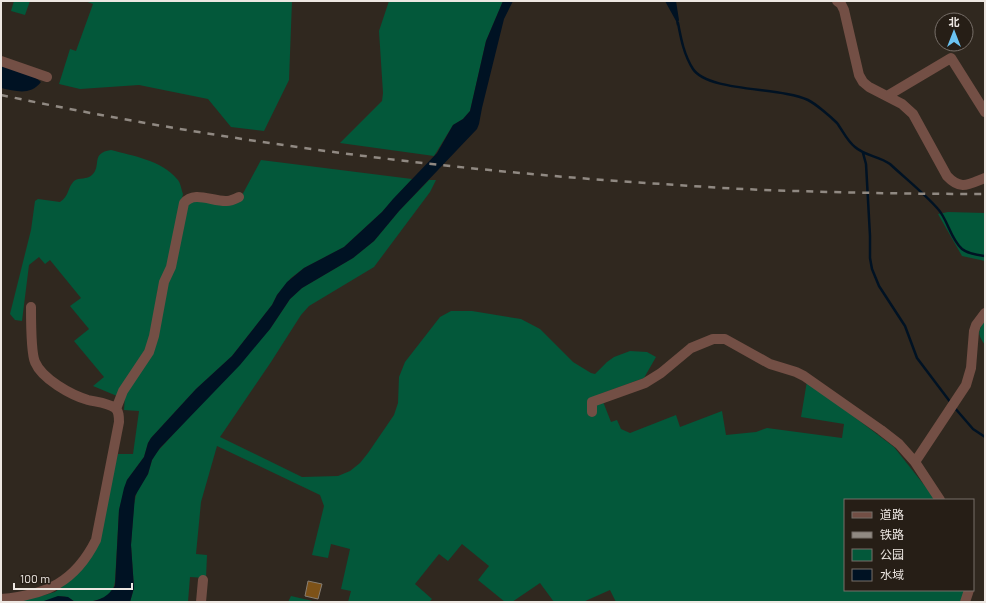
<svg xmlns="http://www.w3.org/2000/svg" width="986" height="603" font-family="Barlow,'Noto Sans SC',sans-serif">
  <rect width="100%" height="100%" fill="#30281f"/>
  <path fill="#03583a" d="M14,1h16l-5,14 -14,-4z
    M85,1h207l-3,79 -25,51 -33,-4 -23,-28 -69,-14 -59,4 -21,-5 11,-35 6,2 17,-47z
    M389,1h114l-17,40 -16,70 -7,8 -10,6 -19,31 -94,-13 42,-42 1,-8 -4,-62z
    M111,150c22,6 50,10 66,29 4,4 4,10 6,15l-16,72 -9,22 -10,61 -31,47 -24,-10 11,-9 -30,-36 15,-12 -19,-23 11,-8 -31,-38 -5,4 -6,-7 -10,8 -7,56 -7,-1 -5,-6 21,-84 4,-29 3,-2 22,3c10,-7 7,-14 14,-21 5,-4 13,-1 18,-6 10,-9 -2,-22 19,-25z
    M261,160l151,19 -30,33 -38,35 -40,21 -13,10 -14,17 -5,10 -40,51 -36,33 -45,49 -3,5 -4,14 -17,23 -8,30 -4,71c-2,20 -24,21 -40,21 -13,-12 -22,-1 -36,0 -12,1 -25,0 -38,0v-2l37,-3 17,-5 12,-9 17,-20 34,-109h15l6,-43 -15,-1 1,-15 22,-33 15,-67 27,-93 51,-3z
    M429,180h7l-6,12 -56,75 -65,39 -8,9 -30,47 -51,75 82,40 36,-1 12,-5 10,-8 8,-10 26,-38 4,-12 1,-26 6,-15 35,-45 11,-6h21l49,8 19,10 33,33 18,11 4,1 12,-12 7,-5 16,-6 17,1 9,5 -12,21 -44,16 11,28 6,-2 4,9 9,4 46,-18 4,12 42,-16 4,24 30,-3 11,-4 75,10 2,-14 -43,-7 6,-36 87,66 42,53h-91v90h120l-4,12h-345l-6,-12 -27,12h-29l-14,-19 -28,19h-7l-27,-22 11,-14 -27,-22 -14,17 -9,-7 -24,30 17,15 -3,3h-81l3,-11 -10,-2 9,-40 -19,-5 -3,14 -16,-3 12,-49 -4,-11 -103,-49 -16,56 -5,52 11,1 -1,23 -16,-1 -2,25h-58l4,-14 -3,-43 3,-41 3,-13 11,-17 4,-14 4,-7 114,-124 20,-30 12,-11 51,-30 21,-17 25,-30z
    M948,212l37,1v48l-23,-5 -24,-42z
    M985,320v25c-8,-11 -7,-14 0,-25z
    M291,596l26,6h-29z"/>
  <path fill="#001223" d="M503,1h10l-9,18 -22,89 -3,16 -2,5 -78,82 -25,30 -21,17 -51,30 -12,11 -20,30 -30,36 -80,83 -8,12 -4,14 -13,22 -4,49 3,43 -4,14h-41c13,-3 17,-4 26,-16l4,-76 5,-22 3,-8 17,-23 4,-14 3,-5 45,-49 36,-33 40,-51 5,-10 10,-13 17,-14 40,-21 38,-35 11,-13 44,-46 16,-28 10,-6 7,-8 16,-70z
    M665,1h11l3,19 -2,6 -1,-5z
    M1,63l27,9 13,10c-11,14 -25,9 -40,6z
    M58,596l10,1 7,5h-34z"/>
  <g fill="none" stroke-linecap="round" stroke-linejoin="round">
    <path stroke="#001223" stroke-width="2.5" d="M678,23c3,16 6,32 15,46 15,23 88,18 115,31 8,4 23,17 29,23 6,8 10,18 18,24 10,9 24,9 35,17 15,14 35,30 48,45 10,11 12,29 24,40 6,5 15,6 23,7
      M863,153l3,11 4,72v22l2,11 7,17 26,40 12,32 34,45
      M954,407l19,22 12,8"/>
  </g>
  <path fill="#7d5218" stroke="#877e73" d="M308,581l14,3 -4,15 -13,-3z"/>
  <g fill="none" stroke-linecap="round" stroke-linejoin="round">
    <path stroke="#734f45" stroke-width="10" d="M837,1l4,3 3,6 15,65 4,7 6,5 33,17 11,10 34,62c14,15 22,8 38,2
      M1,61l46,16
      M887,96l64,-38 34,54
      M116,409l7,-18 26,-39 5,-16 10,-54 7,-15 13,-64c10,-13 29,-1 43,-2 4,0 8,-2 12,-4
      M592,412v-10l53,-19 16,-10 30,-25 22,-9h12l45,25 26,8 8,4 77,54 18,14 16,18 25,38
      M915,462l51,-77 5,-17 3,-37 2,-6 9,-12
      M1,599c46,-4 74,-17 95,-59l23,-118c0,-5 0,-11 -4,-14 -7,-5 -19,-6 -27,-8 -17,-5 -46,-21 -53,-38 -4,-9 -4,-44 -4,-55
      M201,602l2,-22
      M965,602l4,-12"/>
    <path stroke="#908982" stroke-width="2.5" stroke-dasharray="7 7" stroke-linecap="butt" d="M1,95c217,46 439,75 661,89 44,3 89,6 134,7 63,2 126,3 189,3"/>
  </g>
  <rect width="986" height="603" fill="none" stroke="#ede7e2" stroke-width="4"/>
  <rect x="844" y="499" width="130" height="92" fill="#261e16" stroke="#766e68"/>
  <rect x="852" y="512" width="20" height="6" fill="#734f45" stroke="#766e68"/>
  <text x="880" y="519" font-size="12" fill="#ede7e2">道路</text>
  <rect x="852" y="532" width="20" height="6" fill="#908982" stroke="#766e68"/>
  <text x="880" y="539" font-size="12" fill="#ede7e2">铁路</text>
  <rect x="852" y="549" width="20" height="12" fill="#03583a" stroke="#766e68"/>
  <text x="880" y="559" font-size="12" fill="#ede7e2">公园</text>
  <rect x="852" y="569" width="20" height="12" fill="#001223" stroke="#766e68"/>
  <text x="880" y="579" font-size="12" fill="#ede7e2">水域</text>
  <g transform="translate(954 32)"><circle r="19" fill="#261e16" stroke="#766e68"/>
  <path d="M0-3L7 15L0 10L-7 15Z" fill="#6bc3f2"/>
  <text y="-6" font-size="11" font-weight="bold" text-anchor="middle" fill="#ede7e2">北</text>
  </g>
  <path d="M14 583v6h118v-6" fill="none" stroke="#ede7e2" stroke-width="2"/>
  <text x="20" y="583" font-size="12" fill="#ede7e2" stroke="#261e16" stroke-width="3" paint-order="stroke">100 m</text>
</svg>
